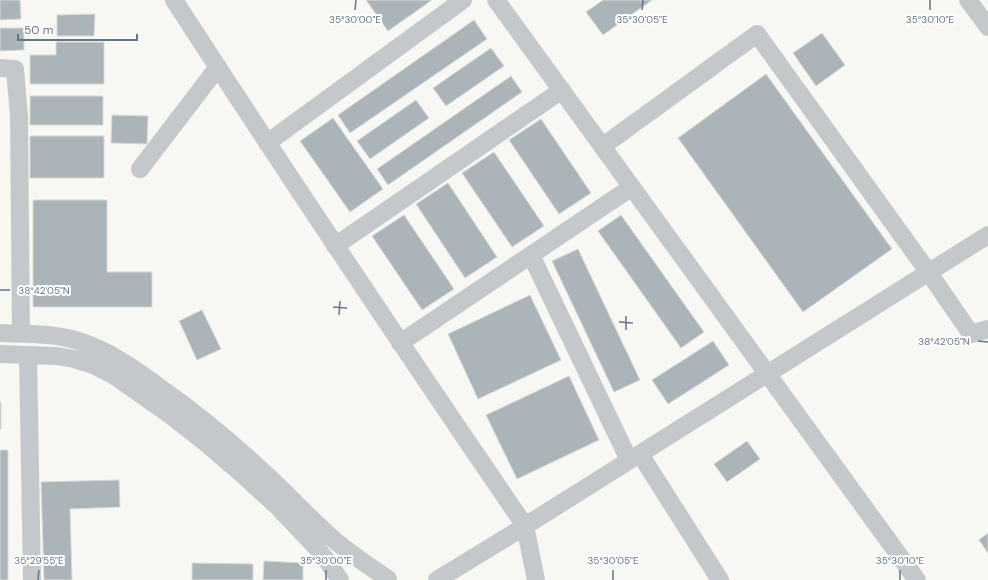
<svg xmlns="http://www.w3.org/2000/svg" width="988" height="580" font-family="'DM Sans',sans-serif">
  <rect width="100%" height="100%" fill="#f7f7f4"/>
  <path fill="#abb4b9" stroke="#d9d9d6" d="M0,0h20l1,19 -21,1z
    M366,0h66l-44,31z
    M603,0h49l-49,35 -17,-23z
    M95,14l-1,22h-37v-21z
    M474,20l13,19 -137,94 -12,-18z
    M0,28h24v22l-24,1z
    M822,33l23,32 -29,21 -23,-33z
    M56,42h48v42h-74v-29h26z
    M491,48l13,18 -58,40 -13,-18z
    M766,74l126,175 -89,63 -125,-174z
    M511,76l11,16 -134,93 -11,-16z
    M30,96h73v29h-73z
    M416,100l13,18 -59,41 -13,-18z
    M112,115l36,1 -1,28 -36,-1z
    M333,118l50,71 -33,23 -50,-71z
    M541,119l50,74 -32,21 -50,-74z
    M30,136h74v42h-74z
    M494,152l50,74 -32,21 -50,-74z
    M448,183l49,74 -32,21 -49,-74z
    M33,200h74v72h45v35h-119z
    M404,215l50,74 -32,21 -50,-74z
    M621,215l83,117 -23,16 -83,-117z
    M578,249l62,131 -26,12 -62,-131z
    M530,295l31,65 -83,39 -30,-65z
    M202,310l19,39 -24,11 -18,-39z
    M713,341l16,24 -61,39 -16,-24z
    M569,376l30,64 -82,39 -31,-64z
    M0,402h1v27h-1z
    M747,441l13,18 -33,23 -13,-18z
    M0,450h8v130h-8z
    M119,480l1,27 -50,2 2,71h-28l-3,-98z
    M988,533v20l-9,-13z
    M264,561l39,2v17h-40z
    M192,563l61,1v16h-61z"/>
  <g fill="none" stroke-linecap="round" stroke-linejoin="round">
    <path stroke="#c4c8cb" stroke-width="18" d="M174,0c115,177 232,352 351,526l11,54
      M496,0l421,580
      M968,0l20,27
      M0,68l15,1 4,47 2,218
      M267,143l196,-143
      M603,146l154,-112 172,239 42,61 17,-5
      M140,169l78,-102
      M335,246l227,-156
      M531,255l98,205
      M0,333c25,1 51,0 75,7 32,9 60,29 87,49 34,24 67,51 98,80 25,22 47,47 72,69 17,15 37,28 56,41
      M400,343l232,-156
      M0,354l57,2 17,3 17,5 22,11 57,40 37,29 36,31 35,32 38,40 12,15 12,18
      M28,355l4,225
      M640,454l80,126
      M437,580l88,-54 463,-291"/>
  </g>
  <path fill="none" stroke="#657786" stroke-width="1.5" d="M355,10l1,-10M642,10l1,-10M930,10v-10M0,290h10M333,307l14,1M339,315l1,-14M619,322l14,1M626,330v-14M978,341l10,1M38,580l1,-10M326,580v-10M613,580v-10M900,580v-10"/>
  <g font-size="10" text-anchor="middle" fill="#657786" stroke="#fff" stroke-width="4" stroke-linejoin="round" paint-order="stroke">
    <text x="355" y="23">35°30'00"E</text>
    <text x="642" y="23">35°30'05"E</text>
    <text x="930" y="23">35°30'10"E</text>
    <text x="44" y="294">38°42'05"N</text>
    <text x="944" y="345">38°42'05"N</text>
    <text x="39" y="564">35°29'55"E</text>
    <text x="326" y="564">35°30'00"E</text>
    <text x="613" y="564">35°30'05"E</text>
    <text x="900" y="564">35°30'10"E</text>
  </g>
  <path d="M18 34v6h119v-6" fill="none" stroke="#657786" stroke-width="2"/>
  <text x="24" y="34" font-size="12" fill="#657786" stroke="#ffffff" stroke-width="3" paint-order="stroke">50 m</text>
</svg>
